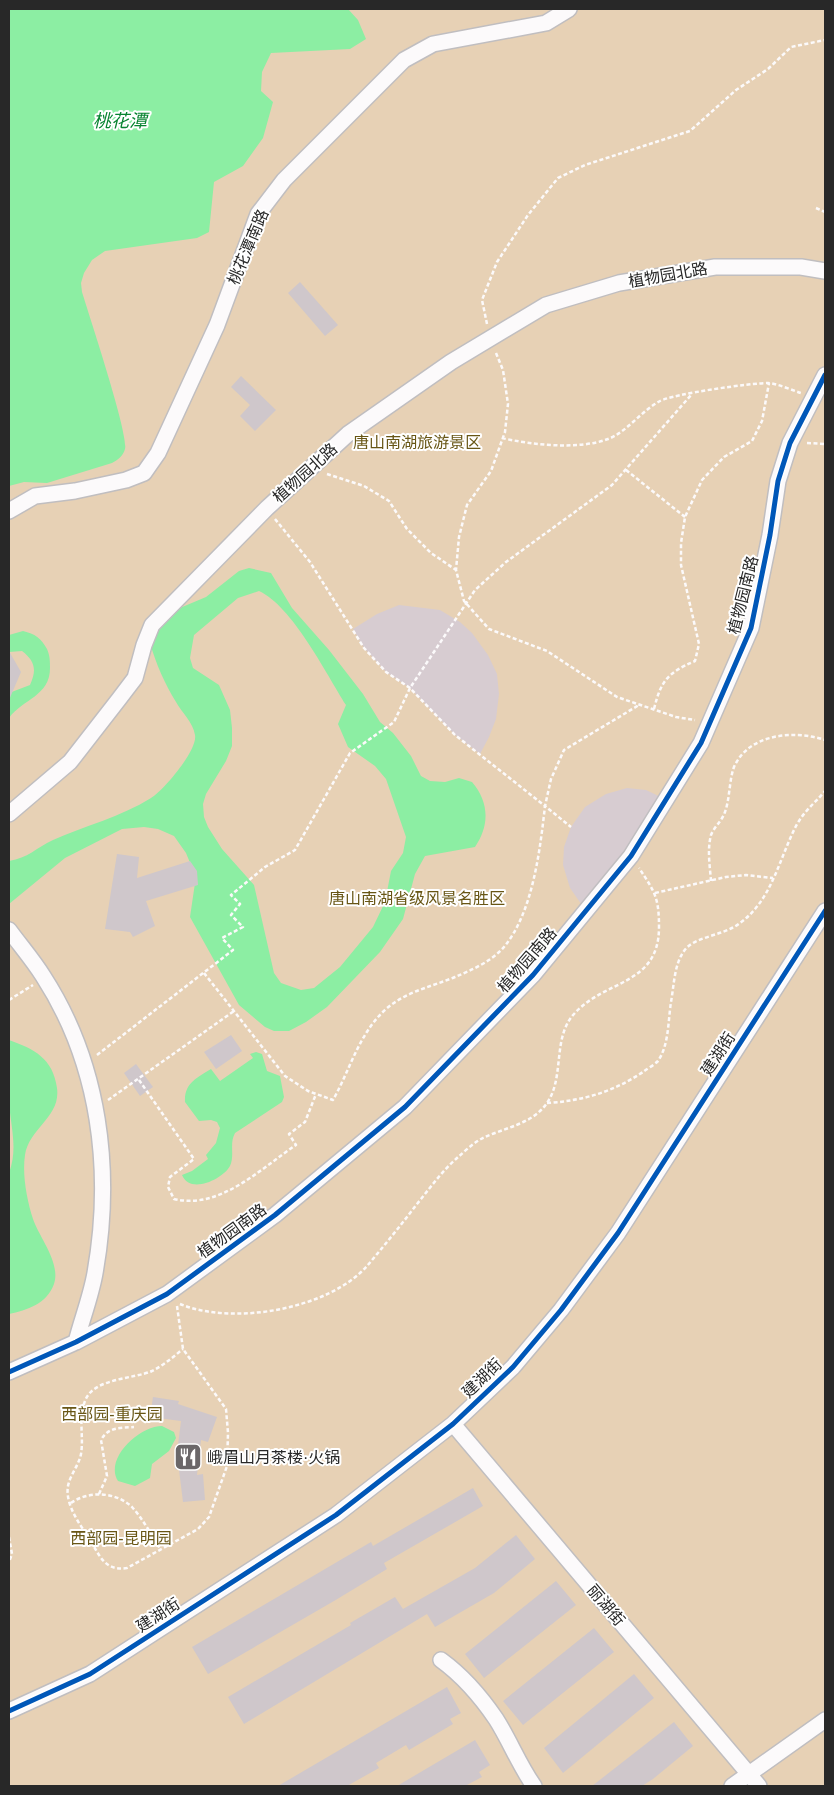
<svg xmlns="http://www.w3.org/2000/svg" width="834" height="1795" font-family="Arial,'Noto Sans SC',sans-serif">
  <rect width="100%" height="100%" fill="#e8dce2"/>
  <path fill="#e7d1b5" d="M9,9h816v1777h-816z"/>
  <path fill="#d7ccd1" d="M399,605l41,5 20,12 12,11 16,22 9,19 2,20 -3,25 -7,18 -9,17 -25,-19 -45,-47 -24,-16 -22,-24 -11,-19 24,-15z
    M627,788l19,2 21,10 -81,111 -16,-23 -7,-23 1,-18 7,-20 14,-20 21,-13z"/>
  <path fill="#8ceea3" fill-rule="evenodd" d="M9,9h339l10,11 8,19 -16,10 -79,4 -9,19 -1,19 12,11 -10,36 -20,28 -29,16 -5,50 -12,6 -92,13 -13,9 -8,13 -3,10 1,9c7,23 47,143 43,157 -2,7 -7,11 -13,14l-65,20 -23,-1 -15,4z
    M249,568l22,5 21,35 37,42 34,44 17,28 13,11 18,23 10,20 9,5 15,1 14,-4 13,4c17,20 18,43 3,65l-50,9 -10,18 -12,45 -23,33 -53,55 -21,15 -17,9h-15l-9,-4 -26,-22 -49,-88 5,-34 -2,-13 -7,-17 -12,-17 -16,-7 -14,-2 -22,2 -57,29 -56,46v-43c19,-3 27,-13 44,-21 31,-14 68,-23 98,-42 12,-7 47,-48 44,-63 -2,-13 -13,-22 -19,-33 -11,-18 -20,-38 -26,-59l18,-30 38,-16 33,-26zM259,591c33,15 67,82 87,114l-8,19 10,23 27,19 11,13 20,58 -3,16 -12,18 -6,31 -12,25 -33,40 -26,21 -13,2 -20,-7 -7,-10 -20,-88 -32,-36 -14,-22 -4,-10 -1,-13 3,-10 20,-33 6,-15v-18l-2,-18 -11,-25 -26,-17 -3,-10 4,-23 44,-37z
    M23,631c12,3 18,7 24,18 3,7 3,12 3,19 0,28 -27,31 -41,50v-25l21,-8c7,-15 5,-24 -8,-34l-13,1v-17z
    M9,1040c25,9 44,18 48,48 4,29 -28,40 -32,67 -3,20 2,45 8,64 6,18 28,44 21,65 -7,20 -27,26 -45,30v-141c9,-24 2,-45 0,-70 -2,-20 0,-42 0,-63z
    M256,1052l6,2 5,17 13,5 4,21 -2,5 -47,31c-6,11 0,22 -5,33 -7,13 -40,29 -48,9l10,-4 16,-12 -2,-4 10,-12 4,-15 -3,-6 -6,-2 -12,1 -14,-19c-1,-19 12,-24 26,-33l9,12 33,-23 -3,-4z
    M162,1426l12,6 2,6 -7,13 -17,13 -2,14 -15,8 -17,-5c-14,-22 21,-55 44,-55z"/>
  <path fill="#cfc7cb" d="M300,282l38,43 -13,11 -37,-43z
    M241,376l35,34 -21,21 -15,-15 10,-11 -19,-18z
    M9,651l12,21 -12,28z
    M117,854l22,3 -2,21 53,-17 7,10 1,14 -52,16 9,25 -22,11 -3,-5 -25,-3z
    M231,1035l11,16 -26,18 -12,-17z
    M136,1064l17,23 -13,9 -16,-23z
    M153,1397l26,4 -1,3 39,13 -9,25 -7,-2 -4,35 6,-1 2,26 -22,2 -4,-32 -4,-1 6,-48 -31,-4z
    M473,1488l10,18 -99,57 3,6 -53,32 -126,73 -16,-27 179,-105 2,4z
    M516,1535l19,24 -41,34 -59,34 -8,-13 -183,110 -16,-27 123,-72 -1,-2 45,-26 8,12 72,-41z
    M556,1581l20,24 -92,73 -19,-24z
    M594,1628l20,24 -91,73 -20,-24z
    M634,1674l20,24 -91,75 -19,-25z
    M447,1687l14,26 -11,6 3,5 -44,26 -3,-5 -30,18 3,5 -32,18h-69z
    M674,1722l19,24 -40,33 -11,7h-50z
    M475,1740l15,25 -11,7 3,5 -17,9h-68z"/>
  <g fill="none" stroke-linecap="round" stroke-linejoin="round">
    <g stroke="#c0bec0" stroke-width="18">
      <path id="minor" d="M9,511l26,-15 40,-5 51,-11 18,-7 14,-20 59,-128 41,-111 26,-34 120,-120 29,-16 113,-21 23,-14
        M9,814l61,-52 49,-63 16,-21 9,-33 8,-20 115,-117 81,-74 103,-72 95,-57 73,-22 96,-16h86l24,4
        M9,930c11,15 24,30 34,46 57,88 70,195 52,297 -4,23 -13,46 -19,69
        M9,1372l67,-30 91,-48 108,-79 130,-108 128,-132 98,-119 70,-113 50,-115 19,-93 8,-54 12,-38 35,-68
        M453,1424l306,362
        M441,1660c22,16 40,37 55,59 14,22 23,46 38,67
        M9,1711l81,-37 246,-159 117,-91 60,-57 48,-57 57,-77 207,-322
        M732,1786l93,-66"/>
    </g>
    <path stroke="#fcfafb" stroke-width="2.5" stroke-dasharray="4 2.5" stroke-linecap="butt" d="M816,208l9,4
      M487,324l-5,-24 15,-38 31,-47 30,-37 27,-13 105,-34 46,-41 32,-21 23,-22 34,-7
      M496,353l7,17 5,34 -3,28 -14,39 -24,34 -8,32 -3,33 8,31 25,28 58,22 70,46 59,20 19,3
      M502,438c30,7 77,12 106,1 19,-7 33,-28 52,-38 13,-7 91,-18 108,-18 11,1 23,7 33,10
      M807,443l18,1
      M626,470l59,47
      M327,474l37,12 25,15 18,28 24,24 25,17
      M275,519l35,43 54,86 22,24 24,16 45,47 90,71 6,-27 13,-29 75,-45
      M654,709c7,-28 13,-36 41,-48l4,-17 -18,-79v-22l4,-26 17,-37 22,-23 28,-16 10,-20 7,-38
      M711,881c-1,-14 -4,-31 0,-46 3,-8 11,-14 14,-23 5,-14 4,-31 9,-45 15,-34 61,-37 91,-27
      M655,893l71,-16 20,-2 27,3
      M204,973l81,103 23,15 25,9c17,-30 26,-67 53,-91 21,-18 45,-22 69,-32 17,-7 37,-16 49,-30 29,-35 36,-97 41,-141l26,21
      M9,1000l24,-15
      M97,1055l136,-105 -11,-12 21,-11 -12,-12 9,-11 -9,-9 34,-28 30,-17 55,-97 44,-31 16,-34 65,-98 31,-28 106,-77 80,-91
      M139,1080l55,79 -24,18 -2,10 6,12c46,11 86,-30 122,-54l-7,-11 16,-12 11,-28
      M108,1100l126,-89
      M547,1103c35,-2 66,-11 96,-31 4,-3 11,-7 15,-11 11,-16 10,-40 13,-59 3,-16 3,-37 13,-51 10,-15 40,-15 56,-28 32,-23 39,-64 56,-97 8,-15 19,-23 29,-35
      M180,1304c53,22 149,5 187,-38 17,-20 34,-41 50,-62 13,-16 25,-33 40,-46 7,-6 15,-14 24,-19 21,-11 51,-14 66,-36 18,-26 5,-65 27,-89 31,-35 85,-28 85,-87 0,-29 -4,-35 -20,-59
      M177,1306l6,43 43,60 2,24 -1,33 -18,51 -11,12 -71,39c-24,4 -28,-15 -40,-33 -9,-13 -22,-32 -19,-49 2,-11 11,-21 13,-32 3,-18 -3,-35 4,-53 8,-23 49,-22 67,-30 12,-6 21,-14 31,-22
      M99,1494l8,-18 -6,-36c7,-13 19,-12 33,-13
      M71,1503c17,-12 44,-12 61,4 11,12 20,29 29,43
      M9,1537l3,17 -3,8"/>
    <use href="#minor" stroke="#fcfafb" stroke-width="15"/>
    <g stroke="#fff" stroke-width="8">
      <path id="cycleway" d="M9,1372l67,-30 91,-48 108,-79 130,-108 128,-132 98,-119 70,-113 50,-115 19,-93 8,-54 12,-38 35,-68
        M9,1711l81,-37 246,-159 117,-91 60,-57 48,-57 57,-77 207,-322"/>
    </g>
    <use href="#cycleway" stroke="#0057b8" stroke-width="5"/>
  </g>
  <defs>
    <g id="restaurant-square" transform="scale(1.4375)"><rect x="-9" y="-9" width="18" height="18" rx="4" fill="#6b6769" stroke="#fff"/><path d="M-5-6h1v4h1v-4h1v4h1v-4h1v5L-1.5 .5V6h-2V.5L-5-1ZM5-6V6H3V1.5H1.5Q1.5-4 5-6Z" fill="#fff"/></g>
  </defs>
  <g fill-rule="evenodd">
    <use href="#restaurant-square" x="188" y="1457"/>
  </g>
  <g text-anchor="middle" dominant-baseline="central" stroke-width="4" stroke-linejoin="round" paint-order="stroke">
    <g font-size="16" fill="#282828" stroke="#fff">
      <text transform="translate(248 247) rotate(-67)">桃花潭南路</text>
      <text transform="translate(668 275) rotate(-10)">植物园北路</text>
      <text transform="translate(305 473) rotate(-42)">植物园北路</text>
      <text transform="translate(743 595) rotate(-76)">植物园南路</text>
      <text transform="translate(527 960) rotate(-49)">植物园南路</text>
      <text transform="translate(718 1054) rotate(-57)">建湖街</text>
      <text transform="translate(232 1231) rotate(-36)">植物园南路</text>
      <text transform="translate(482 1378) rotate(-44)">建湖街</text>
      <text transform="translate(606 1605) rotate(50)">丽湖街</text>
      <text transform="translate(158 1615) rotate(-33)">建湖街</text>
    </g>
    <g font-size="16" fill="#685615" stroke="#fff">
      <text x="417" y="442">唐山南湖旅游景区</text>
      <text x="417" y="898">唐山南湖省级风景名胜区</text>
      <text x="112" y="1414">西部园-重庆园</text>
      <text x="121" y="1538">西部园-昆明园</text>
    </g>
    <g font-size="16" fill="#282828" stroke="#fff" text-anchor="start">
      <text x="207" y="1457">峨眉山月茶楼·火锅</text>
    </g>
    <g font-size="18" font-style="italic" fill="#078330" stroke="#fff">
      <text x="120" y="121">桃花潭</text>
    </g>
  </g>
  <rect width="834" height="1795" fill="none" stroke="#282828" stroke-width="20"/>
</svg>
